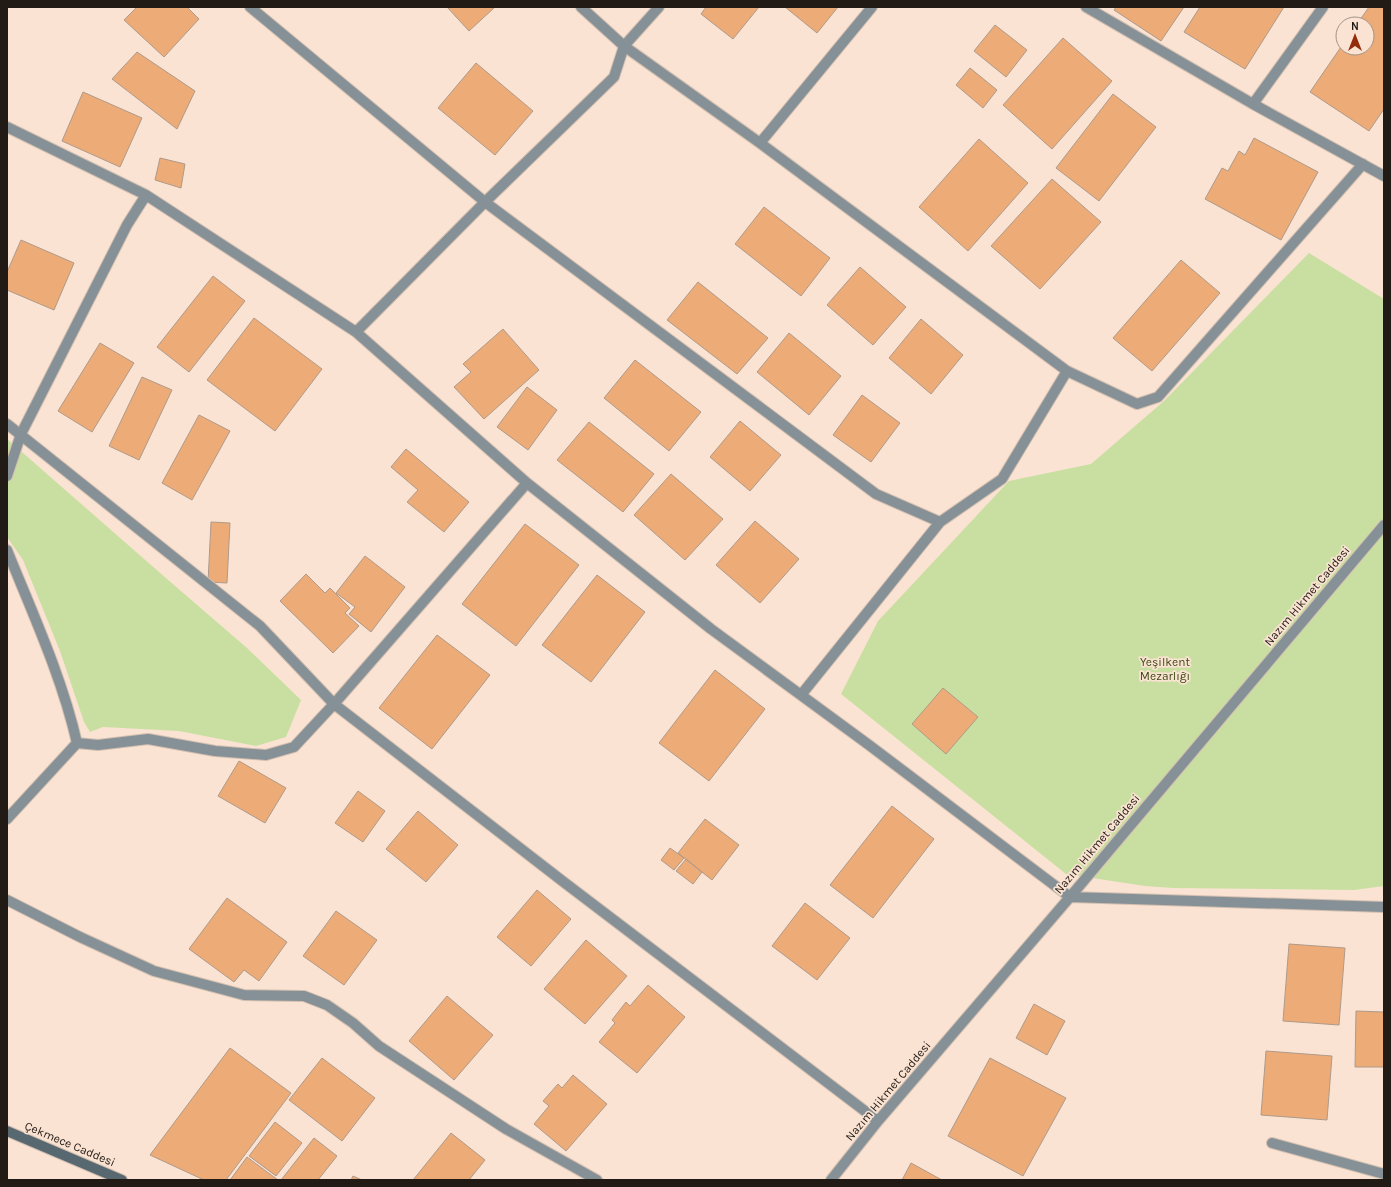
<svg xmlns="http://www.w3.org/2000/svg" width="1391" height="1187" font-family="Karla,sans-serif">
  <rect width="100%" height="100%" fill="#fae3d2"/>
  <path fill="#c9dfa1" d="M1309,253l75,46v587l-30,4 -181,-2 -28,-2 -79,-12 -225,-180 37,-73 131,-140 82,-17 73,-63z
    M7,439l160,140 80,69 54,52 -15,37 -30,9 -77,-15 -76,-4 -13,5 -6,-10 -24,-71 -37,-91 -16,-23z"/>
  <path fill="#ecab77" stroke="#af9a8a" d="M137,7h50l12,12 -35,38 -40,-37z
    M447,7h48l-26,24z
    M706,7h53l-26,32 -32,-25z
    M785,7h53l-21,26z
    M1116,7h68l-23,34 -47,-31z
    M1200,7h84l-39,62 -61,-37z
    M1369,7h13l2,1v101l-15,22 -59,-39 33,-48v4h24v-24h-10z
    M995,25l32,25 -21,27 -32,-26z
    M1063,38l49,43 -60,68 -49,-44z
    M137,52l58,39 -18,38 -65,-50z
    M476,63l57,48 -38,44 -57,-47z
    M970,68l27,22 -14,18 -27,-23z
    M83,92l59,26 -22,49 -58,-26z
    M1113,94l43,33 -57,74 -43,-33z
    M1254,138l64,34 -37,68 -76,-41 17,-31 6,3 11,-20 6,4z
    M979,139l49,44 -60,68 -49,-44z
    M160,158l25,6 -4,24 -26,-8z
    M1052,179l49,43 -61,67 -49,-43z
    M764,207l66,51 -29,38 -66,-52z
    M21,240l53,23 -20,47 -47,-20v-18z
    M1181,260l39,33 -68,78 -39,-33z
    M860,267l46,40 -33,38 -46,-40z
    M213,276l32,25 -56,71 -32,-25z
    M698,282l70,56 -31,36 -70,-54z
    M254,318l68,51 -47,62 -68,-51z
    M921,319l42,36 -32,39 -42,-36z
    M503,329l36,41 -55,49 -30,-32 17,-15 -8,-8z
    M789,333l52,43 -32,39 -52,-43z
    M100,343l34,20 -42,69 -34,-21z
    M635,360l66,52 -32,39 -65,-53z
    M142,377l30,13 -33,70 -30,-14z
    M527,387l30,23 -29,40 -31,-23z
    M862,395l38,28 -29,39 -38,-27z
    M199,415l31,16 -38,69 -30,-17z
    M740,421l41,34 -31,36 -40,-34z
    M589,422l65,52 -31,38 -66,-52z
    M406,449l63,53 -25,30 -37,-30 11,-12 -27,-23z
    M671,474l52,45 -38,41 -51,-45z
    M755,521l44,38 -39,44 -44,-38z
    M211,522l19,1 -3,60 -19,-1z
    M525,524l54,41 -63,81 -54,-42z
    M365,556l40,31 -34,45 -22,-18 6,-7 -19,-14z
    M306,574l19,19 5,-5 20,20 -5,5 14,13 -26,27 -53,-52z
    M597,575l48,37 -54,70 -49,-37z
    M437,635l53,40 -58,74 -53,-41z
    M715,670l50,39 -56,72 -50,-38z
    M943,688l35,29 -32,37 -34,-30z
    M239,761l47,27 -21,35 -47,-27z
    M358,791l27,20 -22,31 -28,-19z
    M892,806l42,33 -61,79 -43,-33z
    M418,811l40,34 -32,37 -40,-33z
    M705,819l34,26 -27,35 -34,-27z
    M670,848l14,10 -10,12 -13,-10z
    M686,859l16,13 -9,12 -17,-13z
    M537,890l34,29 -40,47 -34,-29z
    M227,898l60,44 -28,39 -15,-11 -10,12 -45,-33z
    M805,903l45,35 -33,42 -45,-34z
    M336,911l41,29 -33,45 -41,-29z
    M586,940l41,36 -42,48 -41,-35z
    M1289,944l56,4 -6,77 -56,-4z
    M648,985l37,32 -48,56 -38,-31 16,-19 -3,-3 14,-18 4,4z
    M447,996l46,39 -39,45 -45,-39z
    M1034,1004l31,17 -18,34 -31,-17z
    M1356,1011l28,1v55h-29z
    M230,1048l61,45 -65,87h-22l-54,-25z
    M1266,1051l66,5 -5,64 -66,-5z
    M322,1058l53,40 -33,43 -53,-41z
    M990,1058l76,40 -43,78 -75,-40z
    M573,1075l34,29 -41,47 -32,-27 15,-18 -6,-5 15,-17 4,4z
    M275,1122l27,21 -26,33 -27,-20z
    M451,1133l34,27 -16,20h-56z
    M314,1138l23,18 -19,24h-37z
    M247,1157l31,23h-48z
    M911,1163l31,17h-40z
    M353,1176l9,4h-11z"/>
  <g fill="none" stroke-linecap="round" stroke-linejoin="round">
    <g stroke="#d3bfb0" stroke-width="12">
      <path id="minor" d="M250,7l235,195 391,292 64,28 62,-43 65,-108
        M581,7l43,39 136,97 307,228 70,33 21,-7 205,-233
        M1086,7l167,97 131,72
        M1253,104l70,-97
        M7,127l139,68
        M760,143l112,-136
        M356,332l129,-130 129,-125 10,-31 35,-39
        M7,424l253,202 74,78 231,179 313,238
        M7,476l14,-42 106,-209 19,-30 210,137 171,151 184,146 158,116 201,152 314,10
        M7,550c25,62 55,127 70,193
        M801,695l139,-173
        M77,743l21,2 50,-6 67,12 51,4 28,-8 40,-43 193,-221
        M7,819l70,-76
        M7,900l73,37 74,34 90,24 60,1 23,9 26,18 26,23 127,83 91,51
        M1272,1143l112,31
        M831,1180l47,-59 192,-224 314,-372"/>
    </g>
    <g stroke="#d3bfb0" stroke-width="12">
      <path id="secondary" d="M7,1131l115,49"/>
    </g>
    <use href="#minor" stroke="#869197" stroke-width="10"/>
    <use href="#secondary" stroke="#586871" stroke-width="10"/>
  </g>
  <g text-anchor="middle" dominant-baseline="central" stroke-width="3.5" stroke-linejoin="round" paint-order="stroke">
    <g font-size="12" fill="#221a14" stroke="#fae3d2">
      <text transform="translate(1307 596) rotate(-50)">Nazım Hikmet Caddesi</text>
      <text transform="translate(1097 844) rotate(-50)">Nazım Hikmet Caddesi</text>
      <text transform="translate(888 1091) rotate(-50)">Nazım Hikmet Caddesi</text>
      <text transform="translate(70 1144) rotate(23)">Çekmece Caddesi</text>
    </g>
    <g font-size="12" fill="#3a4913" stroke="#fae3d2">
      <text x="1165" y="662">Yeşilkent<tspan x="1165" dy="14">Mezarlığı</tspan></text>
    </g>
  </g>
  <rect width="1391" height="1187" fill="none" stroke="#221a14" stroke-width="16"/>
  <g transform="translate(1355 36)"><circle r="19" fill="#fae3d2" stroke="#a49386"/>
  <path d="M0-3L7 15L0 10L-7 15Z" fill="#942d0c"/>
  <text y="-6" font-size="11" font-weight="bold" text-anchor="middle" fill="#221a14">N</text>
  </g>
</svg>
